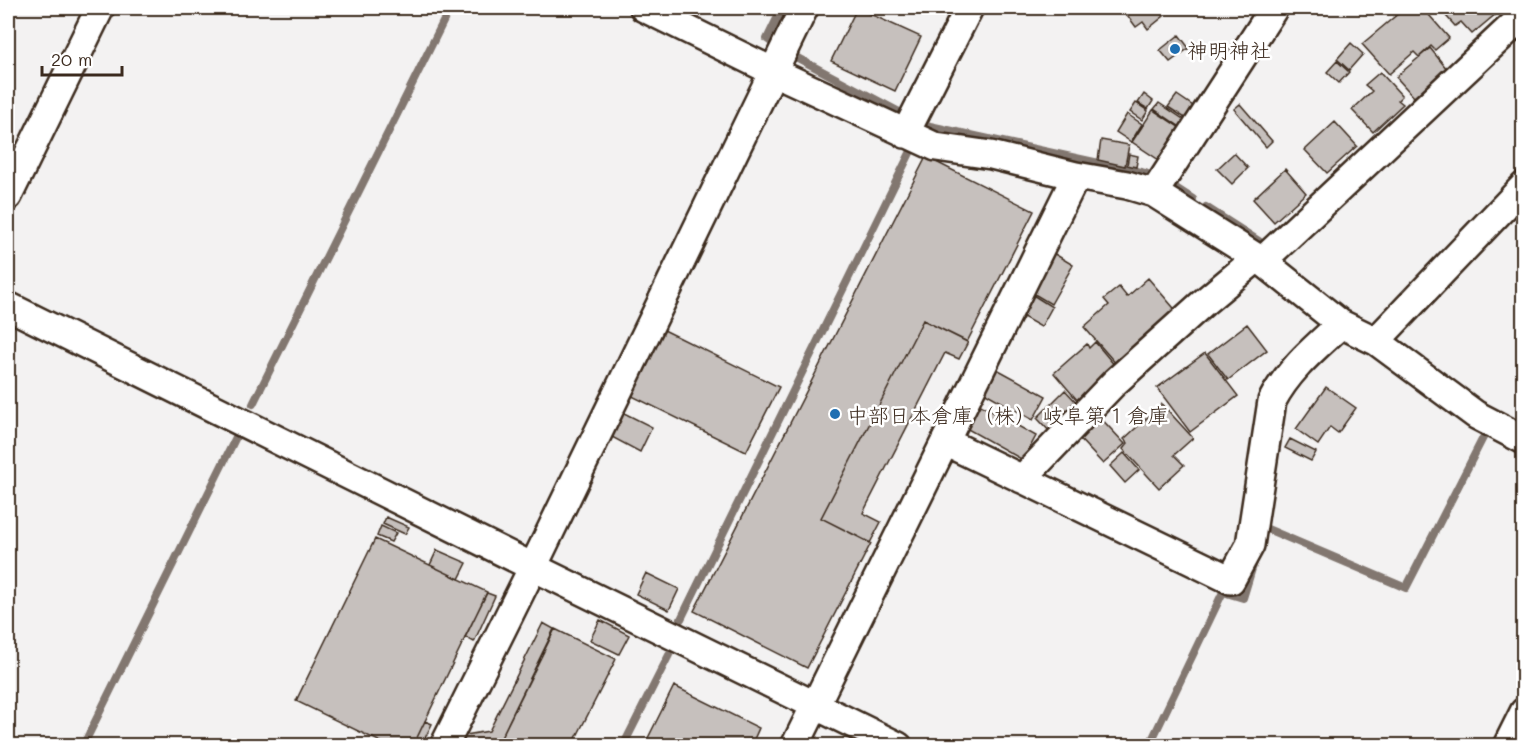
<svg xmlns="http://www.w3.org/2000/svg" width="1531" height="753" font-family="Mali,'Klee One',sans-serif">
  <rect width="100%" height="100%" fill="#f3f2f2"/>
  <filter id="ink" filterUnits="userSpaceOnUse"><feTurbulence type="fractalNoise" baseFrequency=".0167" numOctaves="2"/><feDisplacementMap in="SourceGraphic" scale="12" xChannelSelector="R" yChannelSelector="G"/><feConvolveMatrix kernelMatrix="1 2 1 2 8 2 1 2 1" color-interpolation-filters="sRGB"/></filter>
  <g filter="url(#ink)">
    <g fill="none" stroke-linecap="round" stroke-linejoin="round">
      <path stroke="#827770" stroke-width="8" d="M774,44l-7,-5 15,-31
        M792,55l113,60
        M921,124l224,49 9,4
        M1173,186l20,13
        M1206,207l53,34
        M253,404l197,-396
        M1263,535l2,-7 141,60 81,-158
        M681,619l230,-468
        M83,746l154,-311
        M623,746l46,-91
        M1149,746l74,-154 20,6 11,-36"/>
    </g>
    <path fill="#c6c0bd" stroke="#3b2a1e" stroke-width="1.5" d="M857,8l64,29 -26,54 -64,-30z
      M1122,8h41l-3,2 4,6 -16,13 -5,-7 -7,5z
      M1405,8h18l26,30 -14,12 -4,-4 -12,11 -5,-5 -25,22 -27,-30z
      M1439,8h64l-31,26 -11,-12 -6,4z
      M1179,35l10,13 -19,14 -10,-12z
      M1351,43l12,11 -14,16 -12,-11z
      M1430,48l17,21 -33,28 -18,-20z
      M1337,61l12,11 -10,11 -12,-11z
      M1380,72l22,24 -4,4 5,4 -30,28 -21,-22 20,-19 -7,-6z
      M1144,94l9,7 -5,8 -10,-6z
      M1177,95l16,11 -8,12 -17,-11z
      M1136,103l12,8 -6,9 -12,-8z
      M1159,103l27,18 -4,7 -28,-19z
      M1240,104l32,37 -6,6 -32,-38z
      M1153,110l30,20 -21,32 -30,-20z
      M1127,114l15,10 -11,18 -15,-10z
      M1335,122l22,24 -30,27 -22,-23z
      M1101,140l28,5 -4,21 -27,-6z
      M1234,153l14,15 -16,16 -15,-15z
      M1129,154l9,2 -2,11 -9,-2z
      M926,157l108,54 -67,131 -44,-22 -102,198 50,25 -64,125 -113,-57z
      M1285,169l21,24 -32,29 -21,-23z
      M1048,250l25,15 -22,39 -25,-15z
      M1148,278l31,36 -61,52 -34,-39 25,-22 -5,-6 15,-12 8,10z
      M1028,292l24,15 -11,20 -25,-14z
      M923,320l45,22 -9,17 -14,-6 -82,160 18,9 -11,21 -49,-25z
      M1247,324l20,26 -39,30 -20,-26z
      M662,329l117,58 -33,65 -116,-57z
      M1095,342l21,25 -38,34 -24,-28 33,-29 2,4z
      M1205,353l33,43 -48,36 -33,-44z
      M995,368l51,28 -13,24 -51,-29z
      M1326,387l30,21 -18,25 -8,-6 -12,18 -22,-16z
      M1065,390l14,15 -28,28 -14,-15z
      M977,403l59,33 -13,24 -59,-33z
      M1162,404l31,34 -19,17 10,10 -25,23 -36,-39 5,-6 -4,-4z
      M622,412l30,15 -12,25 -30,-16z
      M1095,412l30,32 -22,20 -30,-32z
      M1290,439l26,13 -5,9 -26,-13z
      M1124,453l15,17 -14,13 -15,-17z
      M386,517l23,10 -4,7 -22,-10z
      M381,526l15,7 -5,9 -14,-6z
      M375,539l112,53 -74,154h-24l-93,-45z
      M437,550l30,13 -8,16 -29,-14z
      M646,573l33,16 -10,21 -33,-16z
      M487,593l8,3 -21,46 -9,-5z
      M600,620l29,15 -10,19 -29,-14z
      M543,623l11,6 -57,117h-42l5,-10 29,-5z
      M555,629l61,30 -44,87h-75z
      M674,686l85,42 -8,18h-107z
      M425,721l7,3 -11,22h-8z"/>
    <g fill="none" stroke-linecap="round" stroke-linejoin="round">
      <g stroke="#3b2a1e" stroke-width="32">
        <path id="minor" d="M644,8l128,63 164,76 55,8 85,21 51,9 27,8 108,68 79,63 35,17 100,74 48,25
          M905,134l64,-126
          M1154,193l120,-185
          M8,196l92,-188
          M1262,261l262,-246
          M8,306l525,261 365,179
          M1376,341l148,-155
          M946,442l285,138 19,-35 22,-144c17,-32 43,-53 69,-77
          M1022,479l93,-97 88,-79 54,-45
          M444,746l89,-179 271,-559
          M795,746l281,-570
          M1507,746l17,-34"/>
      </g>
      <use href="#minor" stroke="#fff" stroke-width="27"/>
    </g>
  </g>
  <g fill="#1f6fb2" stroke="#fff" stroke-width="2">
    <circle cx="1175" cy="49" r="6"/>
    <circle cx="835" cy="414" r="6"/>
  </g>
  <g text-anchor="middle" dominant-baseline="central" stroke-width="5" stroke-linejoin="round" paint-order="stroke">
    <g font-size="21" fill="#3b2a1e" stroke="#fff" text-anchor="start">
      <text x="1187" y="49">神明神社</text>
      <text x="847" y="414">中部日本倉庫（株） 岐阜第１倉庫</text>
    </g>
  </g>
  <rect width="1531" height="753" fill="none" stroke="#fff" stroke-width="30"/>
  <rect x="15" y="15" width="1501" height="723" fill="none" stroke="#3b2a1e" stroke-width="2" filter="url(#ink)"/>
  <path d="M42 66v9h80v-9" fill="none" stroke="#3b2a1e" stroke-width="3"/>
  <text x="51" y="66" font-size="18" fill="#3b2a1e" stroke="#ffffff" stroke-width="4.5" paint-order="stroke">20 m</text>
</svg>
